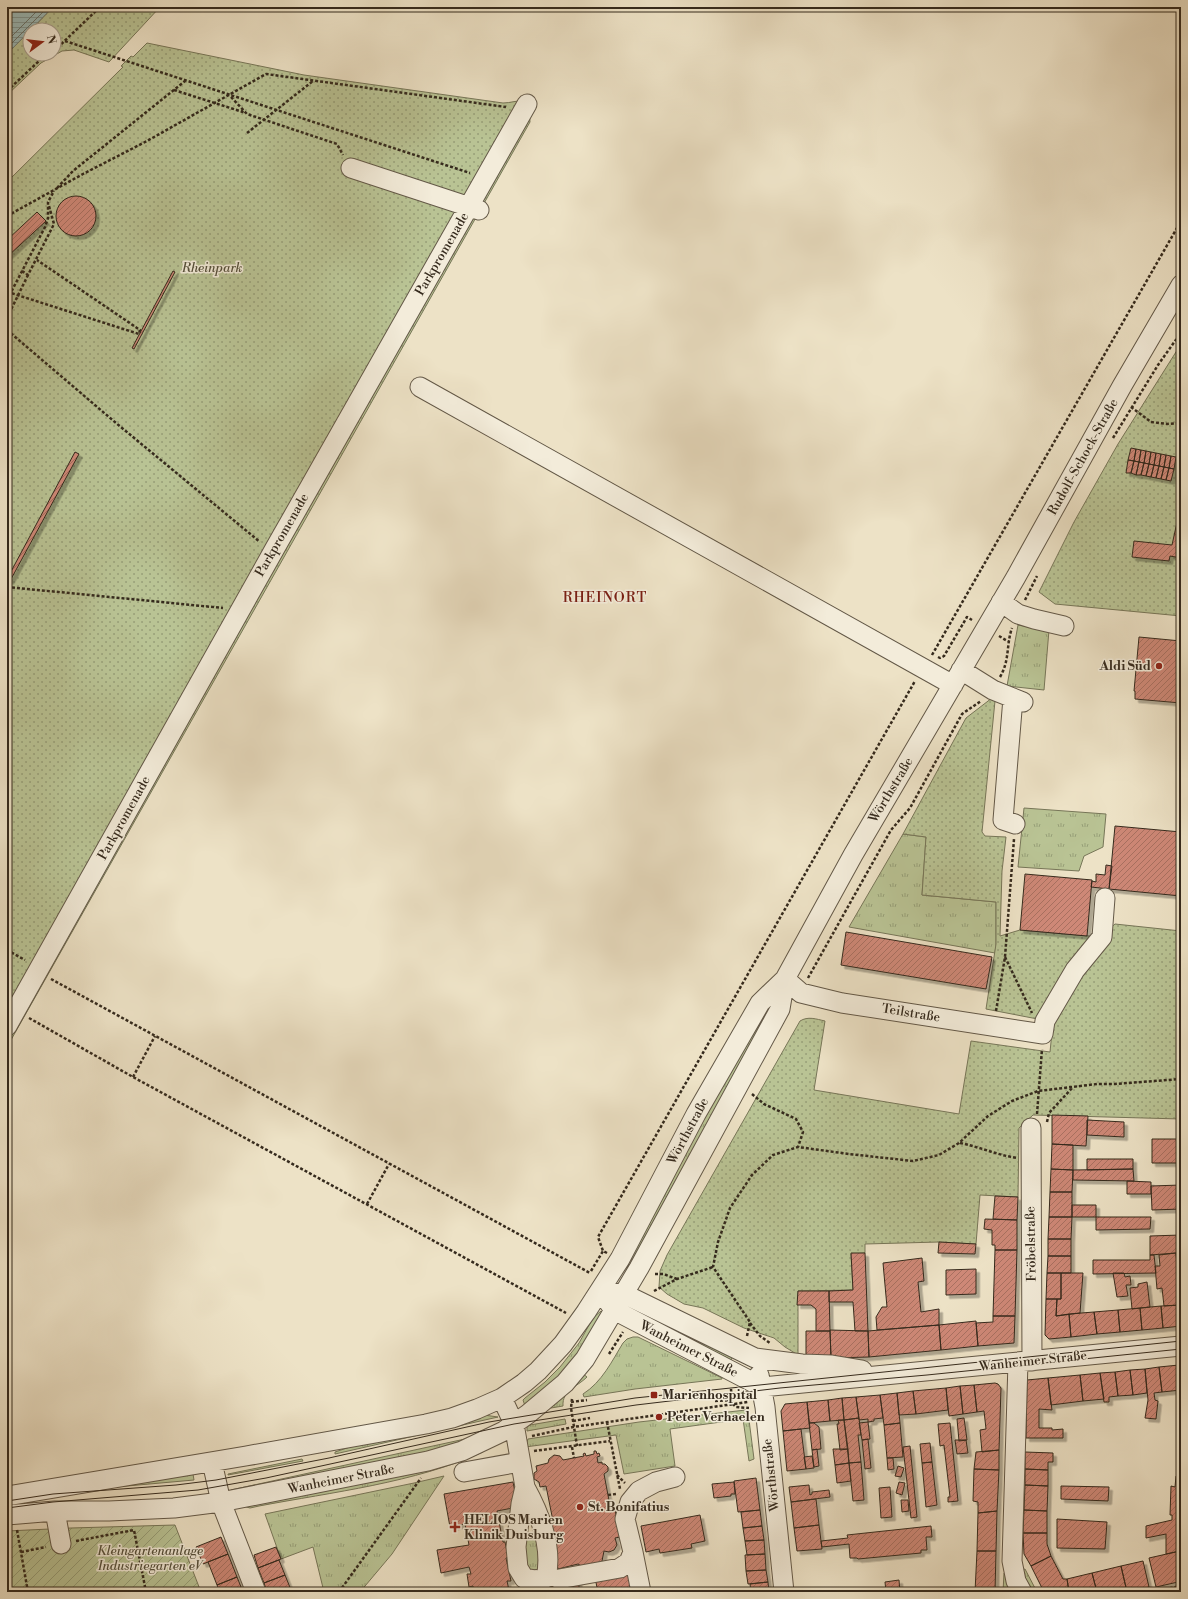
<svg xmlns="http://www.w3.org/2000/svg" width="1188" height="1599" font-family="'Libre Bodoni',serif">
  <defs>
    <pattern id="grass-tufts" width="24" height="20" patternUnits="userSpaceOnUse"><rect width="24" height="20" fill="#b9c394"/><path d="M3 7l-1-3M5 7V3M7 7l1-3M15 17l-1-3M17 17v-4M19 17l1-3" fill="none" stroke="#979f78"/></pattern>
    <pattern id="park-dots" width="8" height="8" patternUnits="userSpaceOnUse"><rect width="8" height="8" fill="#b9c394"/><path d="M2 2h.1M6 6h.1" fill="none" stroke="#979f78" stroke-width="1.8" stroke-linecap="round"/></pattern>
    <pattern id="garden-furrows" width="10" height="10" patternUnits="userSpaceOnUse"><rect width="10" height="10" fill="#b9c394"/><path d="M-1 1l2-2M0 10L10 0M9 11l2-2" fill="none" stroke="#979f78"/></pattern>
    <pattern id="water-rules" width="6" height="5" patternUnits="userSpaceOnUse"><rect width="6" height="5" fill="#9bbcbc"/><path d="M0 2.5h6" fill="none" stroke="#7f9998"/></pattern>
    <pattern id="building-hatch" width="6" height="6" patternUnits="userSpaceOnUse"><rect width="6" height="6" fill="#ce8877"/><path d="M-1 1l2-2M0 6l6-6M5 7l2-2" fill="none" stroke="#a86f61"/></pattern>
    <filter id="shadow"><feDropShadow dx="3.5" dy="3.5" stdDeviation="0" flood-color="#0004"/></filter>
  </defs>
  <rect width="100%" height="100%" fill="#ede2c6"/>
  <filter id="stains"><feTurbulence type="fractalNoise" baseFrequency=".005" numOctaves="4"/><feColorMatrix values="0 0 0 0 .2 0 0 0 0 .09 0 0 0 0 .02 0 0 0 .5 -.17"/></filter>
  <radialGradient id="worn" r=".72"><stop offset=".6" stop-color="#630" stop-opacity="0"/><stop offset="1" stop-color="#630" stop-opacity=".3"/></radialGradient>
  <path fill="url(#grass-tufts)" stroke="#777658" d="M1018,625l31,5 -5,60 -37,-4z
    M1024,808l82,6 -3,33 -19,9 -5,15 -61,-4z
    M903,834l23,3 -4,58 74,7v42l-1,9 -146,-26z
    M774,1002l-140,259 -4,-2 41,-76 20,-43 72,-129z
    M601,1311l2,2 -36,58 -42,35 -2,-6 2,-2 20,-16 15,-15 19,-24 14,-25z
    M646,1314l87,42 -2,4 -87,-42z
    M633,1337h5l84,41v1l-87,10 -51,8 -1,-3c19,-12 29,-33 40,-51l4,-4z
    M582,1373l5,4c-10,10 -25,13 -24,29l-12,2 -2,-1z
    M746,1410l2,2 6,47 -5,2 -6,-42 -73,10 5,37 -51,8 -8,-39 -91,12 3,-8 111,-17z
    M484,1415l14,2 -163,37v-2l18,-6z
    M565,1419l1,5 -39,7v-4l3,-2z
    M465,1439v2l-23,9 -210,42 -1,-2z
    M481,1450l2,2c-69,31 -150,40 -224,54l-9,2 -7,-2z
    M302,1459l1,2 -75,14v-1z
    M193,1474l1,6 -78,7z
    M444,1476l-52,78 -32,38h-36l-11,-45 -32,12 -16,-45 149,-31z
    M539,1532l-1,41h-10l-5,-38z
    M1025,1569l12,23h-7l-12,-21z
    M1010,1572l5,20h-12l1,-19z"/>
  <path fill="url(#park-dots)" stroke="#777658" d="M53,7h107l-51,55 -35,-12 -12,1 -21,12 -34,32v-41l23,-23v23h24v-24h-23z
    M147,43l157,32 199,28c8,0 14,-3 22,-2l4,6 1,15 -523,925v-865l116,-115 -2,-1 10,-10 2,1z
    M1181,344v272l-126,-12 -16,-12 35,-70 44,-78z
    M992,698l3,3 -13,131 3,4 21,1 -4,34 -2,65 20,-6 80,7 15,-13 66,7v188l-148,-4 -14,13 -1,69 -38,-2 -4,49 -37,-2 -74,2v9l-14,1 2,36 -55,1v64l-13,-8 -11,-9 -30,-10 -41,-20 -19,-4 -17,-10 -8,-7 1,-16 7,-16 133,-234c8,-5 16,-2 25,0l-11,69 145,24 12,-73 79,11 3,-30 -67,-13 10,-65v-42l-74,-7 4,-58 -23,-3 63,-116z"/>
  <path fill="url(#garden-furrows)" stroke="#777658" d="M175,1525l26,67h-194v-61l64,-3z"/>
  <path fill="url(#water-rules)" stroke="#72827c" d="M7,7h46l-46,47z"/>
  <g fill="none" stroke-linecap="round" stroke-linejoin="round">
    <path stroke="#68736c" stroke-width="1" d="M7,41l34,-34
      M7,48l41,-41"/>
  </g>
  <path fill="url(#building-hatch)" stroke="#352a1d" filter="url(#shadow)" d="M56 216a20 20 0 1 1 40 0a20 20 0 1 1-40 0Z
    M37,212l9,9 -39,36v-17z
    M173,271l2,1 -41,77 -2,-1z
    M1131,448l5,1 -2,12 -6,-1z
    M1136,449l5,1 -2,12 -5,-1z
    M1141,450l5,1 -2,12 -5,-1z
    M1146,451l5,1 -2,12 -5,-1z
    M75,452l4,2 -69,127 -3,-2z
    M1151,452l5,1 -2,12 -5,-1z
    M1156,453l5,1 -2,12 -5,-1z
    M1161,454l5,1 -2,12 -5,-1z
    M1166,455l5,1 -2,12 -5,-1z
    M1171,456l5,1 -2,12 -5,-1z
    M1128,460l6,1 -3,12h-5z
    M1134,461l5,1 -3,13 -5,-2z
    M1139,462l5,1 -3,12h-5z
    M1144,463l5,1 -3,12 -5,-1z
    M1149,464l5,1 -3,12 -5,-1z
    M1154,465l5,1 -3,12 -5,-1z
    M1159,466l5,1 -3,12 -5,-1z
    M1164,467l5,1 -3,12 -5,-1z
    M1169,468l5,1 -3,12 -5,-1z
    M1181,504v54l-11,-2 -1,5 -37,-4 2,-16 38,4z
    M1139,637l42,4v62l-46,-4v-8h-1z
    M1115,826l66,6v64l-72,-7z
    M1106,865l6,1 -3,23 -18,-2 1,-6 4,1v-8l9,1z
    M1025,874l67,6 -5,56 -67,-6z
    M846,932l146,25 -6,32 -145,-24z
    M1052,1115l36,1 -2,30 -34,-2z
    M1087,1120l37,2v15l-37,-2z
    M1152,1139h25v24h-25z
    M1052,1144l21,1v25l-22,-1z
    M1087,1159h46v10l-46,1z
    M1051,1169l22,1 -1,22h-22z
    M1133,1169l1,12 -61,-1v-10z
    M1127,1181l24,1v12h-24z
    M1181,1185v24l-29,1 -1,-24z
    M1050,1192h22v25h-23z
    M995,1196l23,1 -1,23 -24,-1z
    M1072,1205h24v12h-24z
    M1049,1217h23l-1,22h-23z
    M1096,1217h55l-1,12 -54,1z
    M985,1219l32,1v30h-22v-5h-3v-15l-8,-1z
    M1181,1235v38h-3l-2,-20 -26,2v-19z
    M1048,1239h23v17h-23z
    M939,1242l37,2 -1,10 -37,-1z
    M995,1250h22l-2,66h-22z
    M851,1253h14l3,78h-13l-2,-29h-24v-11l24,-1z
    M1176,1253l4,52 -16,1 -2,-18 -5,1 -2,-23h5l-1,-11z
    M1150,1255h4l2,18 -63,1v-14h57z
    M1048,1256h23v17h-24z
    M922,1258l2,23 -6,1 3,30 18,-3v16l-62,5 -1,-13 6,-10h5l-4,-44z
    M976,1269v25l-30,1v-25z
    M1047,1273h14v26h-15z
    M1061,1273h22l-3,40 -24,3 1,-17h4z
    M1113,1273h11l1,4 5,-1 1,9h-5l2,11 -11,1z
    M1147,1282l3,25 -18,2 -2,-21 8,-1v-3z
    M798,1291h31l1,40h-14v-22l-5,-4h-14z
    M1046,1299h11l-1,17 13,-2 2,23 -22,2 -4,-4z
    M1180,1305l1,21 -18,2 -2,-22z
    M1161,1306l2,22 -21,2 -2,-22z
    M1140,1308l2,22 -22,2 -2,-22z
    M1118,1310l2,22 -23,2 -3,-22z
    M1094,1312l3,22 -26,3 -2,-23z
    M993,1316h22l-1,27 -36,3 -2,-23 17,-1z
    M976,1321l2,25 -37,4 -2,-25z
    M939,1325l2,25 -72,7 -1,-26z
    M830,1330l38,1 1,26 -38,1z
    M806,1331h24l1,26h-25z
    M1179,1365l2,25 -19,2 -3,-25z
    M1179,1365h2v20z
    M1159,1367l3,25 -8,1 1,7 3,1 -2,18 -11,-1 3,-18 -3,-31z
    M1145,1369l2,24 -14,2 -3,-25z
    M1130,1370l3,25 -15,1 -3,-24z
    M1115,1372l3,24 -9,1v5h-5l-4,-29z
    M1100,1373l4,26 -21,2 -3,-26z
    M1080,1375l3,26 -32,4 -3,-27z
    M1048,1378l4,32 -13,-1v19h13v2l11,-1v9h-37l1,-58z
    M995,1383l3,1 3,4 -2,62 -17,2 -2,-22 6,-1 -2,-18 -7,1 -3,-27z
    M974,1385l3,27 -14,2 -3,-28z
    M960,1386l3,28 -14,2 -3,-28z
    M946,1388l2,22 -32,4 -3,-23z
    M913,1391l3,23 -17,1 -2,-22z
    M897,1393l3,30 -16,2 -4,-30z
    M880,1395l3,23 -9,1v2l-6,1v-3l-9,1 -3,-23z
    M856,1397l3,21 -15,2 -2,-22z
    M842,1398l2,22 -14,1 -2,-21z
    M828,1400l2,21 -21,2 -2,-21z
    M807,1402l3,26 -27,3 -2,-20 4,-7z
    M859,1418l2,17h-3l3,27 -12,1 -5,-43z
    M964,1418l3,22 -8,1 -2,-22z
    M838,1420h6l4,29 -8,1 -3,-26h2z
    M868,1422l2,17 -8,1 -3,-17z
    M809,1423h5l5,4 2,22 -9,1z
    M900,1423l3,34 -16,1 -3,-33z
    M950,1423l8,78 -10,1v-5h2l-6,-52 -4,1 -2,-22z
    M801,1429l5,40 -19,2 -4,-40z
    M868,1439l3,29 -6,1 -3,-29z
    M955,1440h11l2,13 -11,1z
    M930,1443l2,19 -10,1 -2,-19z
    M910,1446l7,71 -6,1 -8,-71z
    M817,1449l2,17 -5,1 -2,-17z
    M833,1449h15l1,14 -14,2z
    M999,1450v20l-25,-1 2,-17z
    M594,1451h2l1,3 2,-1 1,3 -3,1 1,6 4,-1v2h3l3,3v4l-4,3 7,37 4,-1 5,27 -5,1 2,7 -3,5 -5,2 -5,-1 -2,10 -3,4 -14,3 -7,-4 -20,5 -9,-47 4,-1 -7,-35 -6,1 -1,-5 -5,-3v-6l3,-2 -1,-5 12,-3 1,-4 5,-4 6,1 3,4 21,-4 -1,-2 2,-1 1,3 8,-2z
    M1025,1452l28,1v9h-5v8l-23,-1z
    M812,1456l2,12 -8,1 -2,-12z
    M887,1458h6l1,11 -6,1z
    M861,1462l3,38 -11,1 -4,-38z
    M932,1462l5,43 -11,2 -4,-44z
    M849,1463l2,18 -14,2 -2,-18z
    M898,1466l6,2 -3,9 -6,-1z
    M974,1469l25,1 -2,41 -19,2v-11l-5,-1z
    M1025,1469l23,1v16l-23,-1z
    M1176,1476h5l-1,75 -14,3v-20l-20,4v-12l26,-6v-5h-2l1,-29 4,1z
    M756,1478l4,32 -22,2 -4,-31z
    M513,1482l5,25 -21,4 6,31h2l3,15 -2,1 5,23h-4l2,9 -3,2h-32l-1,-6 -4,1 -2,-13h4l-2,-7 -28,6 -4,-23 32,-5 -4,-21 -15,3 -6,-33z
    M734,1482l1,12h-4v2l-17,2 -2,-14z
    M899,1482l6,1 -3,12 -6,-2z
    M809,1485l1,10 2,-1v-2l17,-2 1,7 -39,5 -2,-15z
    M1025,1485l23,1 -1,25 -23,-1z
    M1061,1486l48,1 -1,14 -47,-2z
    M890,1487l2,30 -11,1 -2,-30z
    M816,1499l3,26 -25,3 -3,-26z
    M901,1500h7l1,11 -7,1z
    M760,1510l2,16 -19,2 -2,-16z
    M1024,1510l23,1v22h-24z
    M997,1511l-1,40h-19l1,-38z
    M700,1515l5,26 -14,3 1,4 -32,5 -1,-4 -13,3 -5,-26z
    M1057,1519l50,3 -2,27 -48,-1z
    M819,1525l3,24 -25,2 -3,-23z
    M762,1526l2,14 -19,1 -2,-13z
    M931,1526l1,11h-6l1,13h-6v3l-63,6 -1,-1h-7l-1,-14 -27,3 -1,-6 27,-3 -1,-3z
    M1023,1533h24v11l4,12 -20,10 -7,-12z
    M221,1537l7,17 -25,10 -7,-17z
    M764,1540l1,14 -18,1 -2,-14z
    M276,1547l5,12 -23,9 -4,-13z
    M1181,1550v31l-3,1 2,-31z
    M977,1551h19l-1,41h-20z
    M1180,1551l-2,31 -22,5 -7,-29z
    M228,1554l9,23 -20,8 -9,-23z
    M765,1554l1,16 -20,1 -1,-16z
    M1051,1556l12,23h4l2,13h-25l-13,-26z
    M279,1560l6,15 -21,8 -6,-15z
    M1143,1561l6,26 -22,5 -6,-26z
    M1121,1566l6,26h-30l-5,-19z
    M766,1570l2,12 -20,2 -2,-13z
    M634,1571v21h-36l-3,-14z
    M1092,1573l5,19h-28l-2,-13z
    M285,1575l6,15 -5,2h-19l-3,-9z
    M237,1577l6,15h-23l-3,-7z
    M899,1580l1,12h-14l-1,-10z
    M578,1581l2,11h-25l-1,-6z
    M768,1582l1,10h-18l-1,-8z
    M532,1587h8l1,5h-9z"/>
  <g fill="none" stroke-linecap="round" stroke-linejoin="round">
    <g stroke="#635847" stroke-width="21">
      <path id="minor" d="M351,168l128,42
        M420,387l533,298
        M1001,602l17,12 16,5 30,7
        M961,670l32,20 30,12
        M1013,698l-10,122 12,4
        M785,979l16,14 41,10 201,31 2,-13 30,-51 27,-33 3,-39
        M7,1026l267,-476 253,-446
        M1031,1128l1,233
        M611,1292l13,2 131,64 47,6 30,1 30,5
        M607,1300l7,10 148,77 419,-41
        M1018,1362l-6,199 4,20 6,11
        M759,1375l6,32 19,185
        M502,1398l12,26 11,63 -4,17 -5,43 2,21 6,10 12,2 10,-2c7,-31 -6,-64 -21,-91
        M212,1462l9,40 35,90
        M464,1472l56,-10
        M7,1496l239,-40 180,-32 26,-6 25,-9 25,-11 22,-15 14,-12 25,-27 23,-32 34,-53 76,-145 64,-111 25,-24 68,-124 163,-278 106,-191 59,-101
        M55,1511l6,33
        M7,1515l48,-4h54l65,-3 47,-6 207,-41 34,-10 42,-20 24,-17 37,-31 20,-24 54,-91 141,-259 5,-30
        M633,1552l8,40
        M559,1579l61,-11 9,-6 4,-10 -8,-33 5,-17 9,-11 17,-9 19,-5"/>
    </g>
    <path stroke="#352a1d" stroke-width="2.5" stroke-dasharray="3 2" stroke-linecap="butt" d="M65,41l405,132
      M54,51l46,-44
      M174,90l72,23
      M7,91l33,-31 9,-6
      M231,97l16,17 90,30 6,11
      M247,133l66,-52
      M57,188l16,-17 112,-90
      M7,216l76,-42 64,-33 119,-67 240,33
      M22,271l6,4 26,-51 -5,-18
      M7,294l4,-1 128,41 1,-4 -103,-70
      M7,300l38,-73 3,-9v-16l6,-11
      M7,330l109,93 144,119
      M1131,407l20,15 16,2 14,-1
      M1113,438l45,-73 17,-24 6,-6
      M7,587l216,21
      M1025,600l12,-24
      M999,636l10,6
      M932,655l249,-434
      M938,657l2,1 4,-2 23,-39 5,3
      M1000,677c10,-17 6,-32 12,-49
      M7,950l18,10
      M1005,957l27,56
      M808,978l83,-148 19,-22 52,-94 19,-13
      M51,979l539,294
      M996,1011l9,-54 9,-118
      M29,1018l104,59 433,236
      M133,1077l22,-41
      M752,1094l12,10 32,15 7,13 -5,15
      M1037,1114l5,-65
      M1047,1122l2,-9 24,-26
      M960,1143c20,4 37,12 57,15
      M367,1204l22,-40
      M607,1253l-4,-2 -5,-14 317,-556
      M591,1271l12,-20
      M655,1274h8l14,5
      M654,1291l23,-12 36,-12
      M750,1323l10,13 10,7
      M747,1336l3,-14 -37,-55 5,-25 12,-34 22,-33 21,-20 25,-8 51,7 64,7 26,-6 20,-12 29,-27 24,-15 26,-10 59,-7h18l66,-5
      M609,1354l14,-22
      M731,1389l1,14 4,4 13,1
      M572,1399l-1,9 6,38
      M715,1401l17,-1
      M571,1402l16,-2
      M573,1421l17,-3
      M607,1422l13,67
      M532,1436l41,-9 175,-25
      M572,1447l2,11
      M534,1451l76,-10
      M617,1475l8,8
      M608,1495l8,-1
      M17,1530l11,62
      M76,1541l58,-11 12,62
      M21,1552l25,-5
      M339,1592l82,-114
      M1150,1592l31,-6"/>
    <use href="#minor" stroke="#f3ecda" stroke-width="19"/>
    <path stroke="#352a1d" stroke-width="1" d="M7,1501l46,-7 123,-9 40,-5 113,-22 160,-36 146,-24 546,-57
      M7,1508l46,-6 145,-12 68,-12 248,-54 122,-19 144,-17 147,-13 254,-26"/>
    <path stroke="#352a1d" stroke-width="2.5" stroke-dasharray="3 2" stroke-linecap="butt" d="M7,318l21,-43"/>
  </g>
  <g fill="#8f2418" stroke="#f3ecda" stroke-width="1.5">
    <circle cx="1159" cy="666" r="4"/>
    <rect x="650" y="1391" width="8" height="8" rx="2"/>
    <circle cx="659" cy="1417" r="4"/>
    <circle cx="580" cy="1507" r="4"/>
    <path d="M453 1521h4v4h4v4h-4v4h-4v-4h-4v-4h4z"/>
  </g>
  <g text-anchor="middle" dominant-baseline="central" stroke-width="3" stroke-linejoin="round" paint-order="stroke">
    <g font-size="13" fill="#352a1d" stroke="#f3ecda">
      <text transform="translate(442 254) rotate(-60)">Parkpromenade</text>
      <text transform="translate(1083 457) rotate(-61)">Rudolf-Schock-Straße</text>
      <text transform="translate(282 535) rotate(-60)">Parkpromenade</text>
      <text transform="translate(891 790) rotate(-59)">Wörthstraße</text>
      <text transform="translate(124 818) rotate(-61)">Parkpromenade</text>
      <text transform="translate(911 1013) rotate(9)">Teilstraße</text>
      <text transform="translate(688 1131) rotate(-62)">Wörthstraße</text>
      <text transform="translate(1031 1244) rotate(-91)">Fröbelstraße</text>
      <text transform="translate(689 1349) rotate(27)">Wanheimer Straße</text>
      <text transform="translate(1033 1361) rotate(-6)">Wanheimer Straße</text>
      <text transform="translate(771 1475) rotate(-96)">Wörthstraße</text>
      <text transform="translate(341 1479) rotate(-11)">Wanheimer Straße</text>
    </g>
    <g font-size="13" font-style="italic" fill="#56503b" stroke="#f3ecda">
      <text x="212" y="268">Rheinpark</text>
      <text x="150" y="1551">Kleingartenanlage<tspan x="150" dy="15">Industriegarten eV</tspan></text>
    </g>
    <g font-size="13" font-weight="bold" fill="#352a1d" stroke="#f3ecda" text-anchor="start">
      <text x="1151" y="666" text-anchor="end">Aldi Süd</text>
      <text x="662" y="1395">Marienhospital</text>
      <text x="667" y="1417">Peter Verhaelen</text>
      <text x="588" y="1507">St. Bonifatius</text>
      <text x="464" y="1520">HELIOS Marien<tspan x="464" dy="15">Klinik Duisburg</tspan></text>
    </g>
    <g font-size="14" letter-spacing="1" fill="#7a1f14" stroke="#f3ecda">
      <text x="605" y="598">RHEINORT</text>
    </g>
  </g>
  <rect width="1188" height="1599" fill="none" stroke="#ede2c6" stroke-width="24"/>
  <rect x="8" y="8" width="1172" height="1583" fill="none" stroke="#352a1d" stroke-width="2"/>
  <rect x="12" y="12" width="1164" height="1575" fill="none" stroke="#352a1d"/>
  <g transform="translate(42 42) rotate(75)"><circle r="19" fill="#f3ecda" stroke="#a79e8e"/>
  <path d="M0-3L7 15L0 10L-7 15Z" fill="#8f2418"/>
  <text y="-6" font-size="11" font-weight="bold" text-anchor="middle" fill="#352a1d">N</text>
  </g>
  <rect width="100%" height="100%" filter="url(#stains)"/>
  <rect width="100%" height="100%" fill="url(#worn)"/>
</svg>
